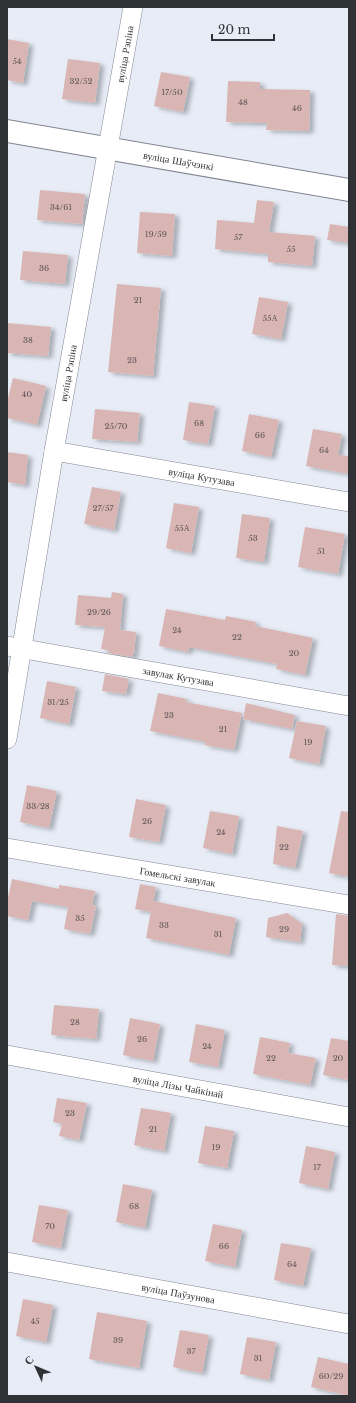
<svg xmlns="http://www.w3.org/2000/svg" width="356" height="1403" font-family="'Libre Baskerville',serif">
  <defs>
    <filter id="shadow"><feDropShadow dx="4.5" dy="2.5" stdDeviation="2" flood-color="#0004"/></filter>
  </defs>
  <rect width="100%" height="100%" fill="#e7ecf7"/>
  <path fill="#d9b6b3" filter="url(#shadow)" d="M7,39l22,4 -6,40 -16,-3z
    M68,59l32,4 -5,40 -33,-4z
    M161,72l29,5 -7,35 -29,-6z
    M228,81l32,1v7l50,1 -1,41 -43,-1 1,-7 -41,-1z
    M40,190l45,4 -3,30 -45,-4z
    M257,200l17,2 -5,30 46,4 -3,30 -44,-4v-8l-53,-5 2,-29 37,3z
    M140,212l35,2 -3,42 -35,-3z
    M330,224l19,3v16l-22,-3z
    M23,251l45,4 -3,29 -45,-4z
    M117,284l44,4 -8,88 -45,-4z
    M259,297l29,5 -7,37 -29,-5z
    M7,323l44,4 -3,29 -41,-3z
    M13,378l33,8 -9,39 -30,-7v-16z
    M189,402l26,4 -7,38 -25,-4z
    M95,409l45,4 -3,29 -45,-3z
    M249,414l30,6 -8,37 -29,-6z
    M313,429l29,5 -4,21 11,1v18l-43,-8z
    M7,452l21,3 -3,30 -18,-3z
    M92,487l29,5 -7,38 -30,-6z
    M174,503l25,4 -8,46 -25,-5z
    M242,514l28,4 -6,44 -28,-4z
    M305,527l40,7 -7,40 -40,-7z
    M112,592l11,2 -3,36 16,2 -2,22h-1l-1,3 -24,-4 1,-3 -8,-1 4,-22 -30,-2 3,-30 33,3z
    M166,609l59,11 1,-4 30,6 -1,4 58,12 -8,37 -29,-6 1,-5 -88,-17 -1,5 -29,-6z
    M105,674l24,5 -3,15 -24,-3z
    M47,681l29,6 -7,37 -29,-6z
    M158,693l29,6 -1,3 56,11 -8,37 -29,-5 1,-3 -56,-11z
    M246,703l49,12 -3,14 -49,-10z
    M297,721l29,5 -7,38 -30,-6z
    M27,785l30,6 -8,37 -29,-6z
    M136,799l30,6 -7,37 -30,-5z
    M210,811l29,5 -7,38 -29,-6z
    M341,811l8,1v65l-20,-4z
    M277,826l26,5 -8,37 -22,-4z
    M12,879l47,10v-4l36,6 -3,14 4,1 -6,28 -26,-5 4,-22 -36,-6 -4,19 -21,-4v-14z
    M140,884l16,3 -3,14 83,17 -7,37 -83,-17 6,-33 -1,7 -16,-3z
    M287,913l15,11 -2,18 -34,-5 2,-19z
    M336,914l13,2v50l-17,-1z
    M54,1005l45,4 -3,30 -45,-4z
    M130,1018l30,6 -7,37 -30,-6z
    M196,1024l29,6 -7,37 -29,-5z
    M260,1037l30,6 -2,10 28,5 -6,27 -57,-11z
    M331,1038l18,3v39l-26,-5z
    M57,1098l30,5 -8,37 -20,-4 3,-12 -9,-2z
    M141,1108l30,5 -7,38 -30,-6z
    M205,1126l29,5 -7,37 -29,-5z
    M306,1146l29,6 -7,37 -29,-6z
    M123,1184l29,6 -7,38 -29,-6z
    M39,1205l29,5 -7,38 -29,-6z
    M213,1224l29,6 -7,37 -30,-6z
    M281,1243l30,5 -8,38 -29,-6z
    M23,1299l30,6 -7,37 -30,-6z
    M97,1312l50,9 -8,47 -50,-9z
    M180,1330l29,5 -7,38 -29,-6z
    M247,1337l29,5 -7,38 -29,-6z
    M318,1357l31,7v32l-38,-9z"/>
  <g fill="none" stroke-linecap="round" stroke-linejoin="round">
    <g stroke="#828690" stroke-width="20">
      <g id="minor">
        <path id="s1" d="M54,451l295,51"/>
        <path id="s2" d="M7,646l342,60"/>
        <path id="s3" d="M7,739l47,-288 79,-444"/>
        <path id="s4" d="M7,848l342,57"/>
        <path id="s5" d="M7,1055l342,62"/>
        <path id="s6" d="M7,1262l342,62"/>
      </g>
    </g>
    <g stroke="#828690" stroke-width="24">
      <g id="tertiary">
        <path id="s7" d="M7,131l342,59"/>
      </g>
    </g>
    <use href="#minor" stroke="#fff" stroke-width="19"/>
    <use href="#tertiary" stroke="#fff" stroke-width="22"/>
  </g>
  <g text-anchor="middle" dominant-baseline="central" stroke-width="3.5" stroke-linejoin="round" paint-order="stroke">
    <g font-size="8" fill="#5a5355">
      <text x="17" y="61">54</text>
      <text x="81" y="81">32/52</text>
      <text x="172" y="92">17/50</text>
      <text x="243" y="102">48</text>
      <text x="297" y="108">46</text>
      <text x="61" y="207">34/61</text>
      <text x="156" y="234">19/59</text>
      <text x="238" y="237">57</text>
      <text x="291" y="249">55</text>
      <text x="44" y="268">36</text>
      <text x="138" y="300">21</text>
      <text x="270" y="318">55А</text>
      <text x="28" y="340">38</text>
      <text x="132" y="360">23</text>
      <text x="27" y="394">40</text>
      <text x="199" y="423">68</text>
      <text x="116" y="426">25/70</text>
      <text x="260" y="435">66</text>
      <text x="324" y="450">64</text>
      <text x="103" y="508">27/57</text>
      <text x="182" y="528">55А</text>
      <text x="253" y="538">53</text>
      <text x="321" y="551">51</text>
      <text x="99" y="612">29/26</text>
      <text x="177" y="630">24</text>
      <text x="237" y="637">22</text>
      <text x="294" y="653">20</text>
      <text x="58" y="702">31/25</text>
      <text x="169" y="715">23</text>
      <text x="223" y="729">21</text>
      <text x="308" y="742">19</text>
      <text x="38" y="806">33/28</text>
      <text x="147" y="821">26</text>
      <text x="221" y="832">24</text>
      <text x="284" y="847">22</text>
      <text x="80" y="918">35</text>
      <text x="164" y="925">33</text>
      <text x="284" y="929">29</text>
      <text x="218" y="934">31</text>
      <text x="75" y="1022">28</text>
      <text x="142" y="1039">26</text>
      <text x="207" y="1046">24</text>
      <text x="271" y="1058">22</text>
      <text x="338" y="1058">20</text>
      <text x="70" y="1113">23</text>
      <text x="153" y="1129">21</text>
      <text x="216" y="1147">19</text>
      <text x="317" y="1167">17</text>
      <text x="134" y="1206">68</text>
      <text x="50" y="1226">70</text>
      <text x="224" y="1246">66</text>
      <text x="292" y="1264">64</text>
      <text x="35" y="1321">45</text>
      <text x="118" y="1340">39</text>
      <text x="191" y="1351">37</text>
      <text x="258" y="1358">31</text>
      <text x="331" y="1376">60/29</text>
    </g>
    <g font-size="10" fill="#303236" stroke="#e7ecf7">
      <text stroke="none"><textPath href="#s3" startOffset="695">вуліца Рэпіна</textPath></text>
      <text stroke="none"><textPath href="#s7" startOffset="174">вуліца Шаўчэнкі</textPath></text>
      <text stroke="none"><textPath href="#s3" startOffset="371">вуліца Рэпіна</textPath></text>
      <text stroke="none"><textPath href="#s1" startOffset="150">вуліца Кутузава</textPath></text>
      <text stroke="none"><textPath href="#s2" startOffset="174">завулак Кутузава</textPath></text>
      <text stroke="none"><textPath href="#s4" startOffset="173">Гомельскі завулак</textPath></text>
      <text stroke="none"><textPath href="#s5" startOffset="174">вуліца Лізы Чайкінай</textPath></text>
      <text stroke="none"><textPath href="#s6" startOffset="174">вуліца Паўзунова</textPath></text>
    </g>
  </g>
  <rect width="356" height="1403" fill="none" stroke="#303236" stroke-width="16"/>
  <g transform="translate(36 1367) rotate(314)" stroke="#e7ecf7" stroke-width="3" paint-order="stroke">
  <path d="M0-3L7 15L0 10L-7 15Z" fill="#303236"/>
  <text y="-6" font-size="11" font-weight="bold" text-anchor="middle" fill="#303236">С</text>
  </g>
  <path d="M212 34v6h62v-6" fill="none" stroke="#303236" stroke-width="2"/>
  <text x="218" y="34" font-size="12" fill="#303236" stroke="#e7ecf7" stroke-width="3" paint-order="stroke">20 m</text>
</svg>
